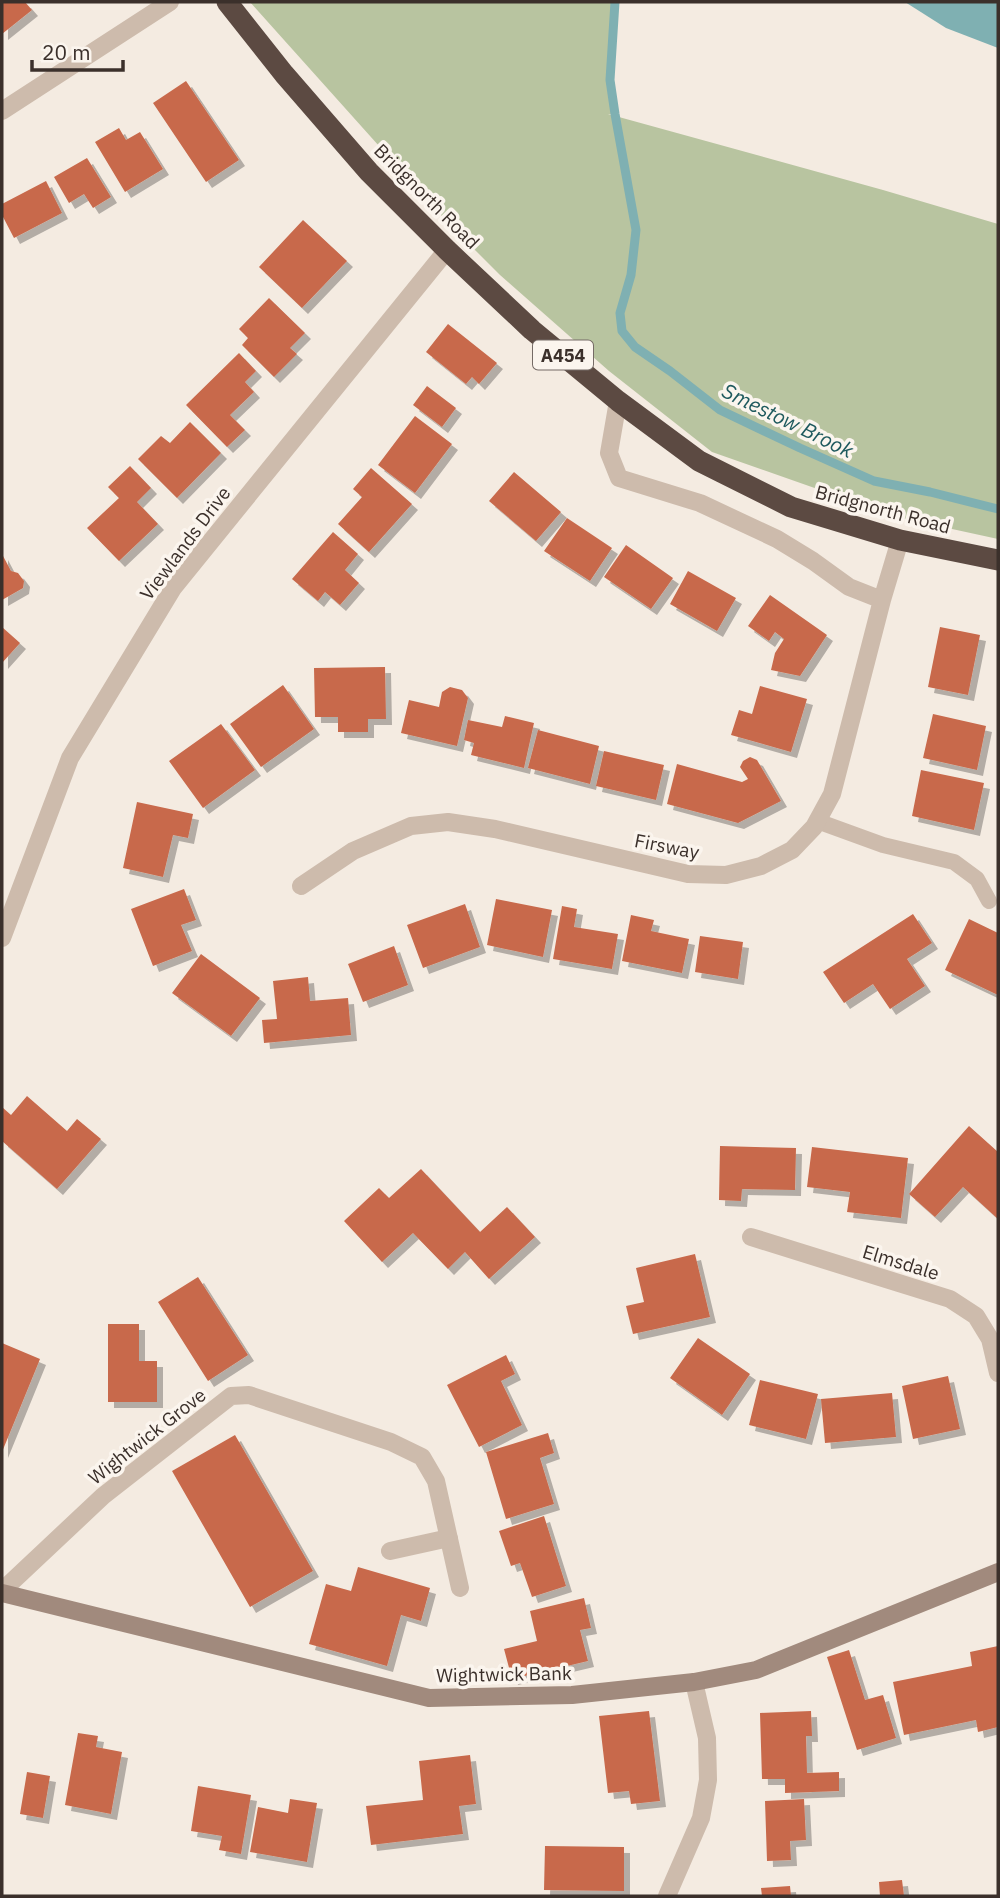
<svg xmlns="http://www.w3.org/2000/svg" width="1000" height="1898" font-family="'IBM Plex Sans',sans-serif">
  <defs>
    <filter id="shadow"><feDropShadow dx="6" dy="6" stdDeviation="0" flood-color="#0004"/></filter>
  </defs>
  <rect width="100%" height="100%" fill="#f4ebe1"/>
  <path fill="#b8c4a0" d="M250,2h365l-5,78 5,34h-7l275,76 115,34v315l-101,-22 -185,-65 -103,-81 -109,-96 -52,-52z"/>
  <path fill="#7fb0b2" d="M905,2h93v46l-52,-20z"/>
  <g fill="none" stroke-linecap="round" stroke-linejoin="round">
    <path stroke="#7fb0b2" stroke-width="9" d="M615,2l-5,78 5,34 21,116 -5,45 -11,38 2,18 13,16 35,24 50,39 80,38 74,33 56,11 68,17"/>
  </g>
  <path fill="#c8694b" filter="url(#shadow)" d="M2,2h23l7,8 -30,24z
    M186,81l53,79 -33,22 -53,-79z
    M119,128l7,12 14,-8 23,37 -38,23 -30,-50z
    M87,158l24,39 -18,11 -9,-14 -15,9 -15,-26z
    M46,181l16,32 -48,25 -12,-23v-11z
    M303,220l44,41 -45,47 -43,-41z
    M269,298l36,35 -15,15 7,6 -23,23 -32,-32 6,-7 -9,-9z
    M448,324l49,39 -18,21 -7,-7 -6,7 -40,-32z
    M239,353l17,18 -11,11 9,10 -24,23 15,15 -18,17 -41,-42z
    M427,386l29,22 -14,19 -29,-22z
    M415,416l37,28 -37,49 -37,-28z
    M190,422l31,31 -44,45 -39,-39 23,-23 9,7z
    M130,466l21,22 -14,14 21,22 -39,37 -32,-33 32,-30 -11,-11z
    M371,468l41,36 -43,48 -31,-28 24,-27 -9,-8z
    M514,472l47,40 -25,29 -47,-40z
    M567,518l45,30 -22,33 -46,-30z
    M333,532l25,22 -13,16 14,13 -19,22 -15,-13 -7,9 -26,-22z
    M626,545l47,33 -22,31 -47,-32z
    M2,554l9,17 7,2 6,8 -1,7 -21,12z
    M688,571l48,27 -19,33 -47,-27z
    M770,595l57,40 -27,41 -29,-6 4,-17 9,-14 -9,-7 -6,9 -21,-15z
    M2,627l18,16 -18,20z
    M940,627l40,8 -12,60 -40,-8z
    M385,667l1,52h-18v13h-30v-15h-23l-1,-49z
    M283,685l31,44 -53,38 -31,-43z
    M760,686l47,13 -16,53 -60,-17 8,-25 13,4z
    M450,687l12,3 6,8 -11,48 -56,-13 8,-33 30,7 3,-15z
    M933,714l53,12 -9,44 -54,-12z
    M505,716l29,7 -10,45 -53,-13 3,-12 -10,-3 4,-20 34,7z
    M221,724l34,46 -52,38 -34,-47z
    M538,730l61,16 -9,38 -62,-16z
    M604,751l60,14 -8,35 -60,-14z
    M750,757l7,3 24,41 -43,22 -71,-19 10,-40 65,18 6,-3 -8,-12 3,-6z
    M921,770l63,13 -10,47 -62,-14z
    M137,802l56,12 -5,24 -15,-3 -10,42 -40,-9z
    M184,889l12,31 -15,5 11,26 -39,15 -22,-57z
    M496,899l56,11 -9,47 -56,-12z
    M465,904l15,43 -57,21 -16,-43z
    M562,906l15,3 -3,18 44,7 -6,35 -59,-10z
    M913,914l19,29 -25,16 18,27 -35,23 -17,-25 -29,19 -21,-31z
    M631,915l23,5 -3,11 38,8 -7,34 -60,-12z
    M969,919l29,14v62l-53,-25z
    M700,936l43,6 -5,37 -43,-7z
    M394,946l14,39 -45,17 -15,-38z
    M201,954l59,44 -29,38 -59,-43z
    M308,977l2,24 38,-3 3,37 -87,8 -2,-23 15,-1 -4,-38z
    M27,1096l40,35 10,-12 24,20 -44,50 -55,-48v-34l9,8z
    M969,1126l29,26v67l-35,-32 -28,30 -26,-23z
    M720,1146l76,2 -1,42 -53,-1 -1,12 -22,-1z
    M812,1147l96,11 -7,60 -54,-6 3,-20 -43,-5z
    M421,1169l59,63 27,-25 28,30 -46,42 -24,-27 -17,17 -35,-36 -31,29 -38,-41 35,-33 10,10z
    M695,1254l15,63 -77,17 -7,-28 18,-4 -8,-34z
    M198,1277l50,78 -40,26 -50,-79z
    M108,1324h31v37h18v41h-49z
    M698,1338l52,36 -28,41 -52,-37z
    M2,1343l38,16 -38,93z
    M506,1355l9,19 -14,7 21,44 -43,22 -32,-62z
    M948,1376l12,53 -47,10 -11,-53z
    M760,1380l58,14 -12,45 -57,-14z
    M892,1393l4,44 -71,6 -4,-44z
    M548,1433l6,20 -14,5 14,46 -48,15 -20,-67z
    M235,1435l78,136 -63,36 -78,-136z
    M544,1516l22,70 -34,11 -12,-34 -9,3 -12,-35z
    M358,1567l72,21 -9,33 -20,-6 -14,51 -78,-22 17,-60 25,7z
    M584,1598l7,30 -11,2 8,31 -76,18 -8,-30 33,-8 -7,-30z
    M998,1646v81l-20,5 -2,-12 -72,15 -11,-53 79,-16 -2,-14z
    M849,1650l16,50 18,-5 13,43 -39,12 -30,-93z
    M649,1711l11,90 -29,3 -2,-13 -21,2 -9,-77z
    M811,1711l1,25h-6l1,37 32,-1v19l-54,2v-14h-23l-2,-66z
    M78,1733l20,3 -2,11 26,5 -11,62 -46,-9z
    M470,1755l6,49 -17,2 4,28 -92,11 -5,-39 57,-6 -4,-39z
    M27,1772l23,4 -7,42 -23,-4z
    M198,1786l53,9 -10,59 -22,-4 3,-14 -31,-5z
    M290,1799l27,4 -10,59 -57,-10 8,-45 30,6z
    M804,1799l2,41 -16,1 1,19 -24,1 -2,-60z
    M545,1846l79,1v44l-80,-1z
    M902,1880l2,16h-24l-1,-14z
    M790,1886l1,10h-29l-1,-8z"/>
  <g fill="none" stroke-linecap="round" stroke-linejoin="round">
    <path stroke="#cdbbac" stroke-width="16" d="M817,821l66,24 71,17 23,17 12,22"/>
    <path stroke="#cdbbac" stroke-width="18" d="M2,111l168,-109
      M618,401l-9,52 10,25 81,25 77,36 36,22 36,26 33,13
      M301,886l52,-35 58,-25 37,-4 47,7 193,45 38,1 35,-9 31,-16 22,-23 18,-33 50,-194 18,-60
      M2,938l68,-180 103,-170 274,-338
      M751,1237l199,62 26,17 14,23 8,34
      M390,1551l59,-13
      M2,1591l101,-95 128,-100 18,-1 142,47 31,15 14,24 24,107
      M667,1896l34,-78 7,-38 -1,-42 -13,-56"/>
    <path stroke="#a18a7d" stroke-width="18" d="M2,1593l427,105 143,-3 122,-13 62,-12 242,-98"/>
    <path stroke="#5c4a42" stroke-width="21" d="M227,2l57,72 85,98 78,78 85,80 86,71 81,60 92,46 109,33 98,20"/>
  </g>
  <g text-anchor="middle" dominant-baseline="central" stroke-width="7" stroke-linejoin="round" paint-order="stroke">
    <rect fill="#fbf5ee" stroke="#756b66" stroke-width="2" x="533" y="340.5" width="60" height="29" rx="5"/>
    <g font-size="18" font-weight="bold" fill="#3b302b">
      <text x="563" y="355">A454</text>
    </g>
    <g font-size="19" fill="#3b302b" stroke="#fbf5ee">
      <text transform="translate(427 196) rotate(45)">Bridgnorth Road</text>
      <text transform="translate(883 509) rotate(15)">Bridgnorth Road</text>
      <text transform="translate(185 543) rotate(-53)">Viewlands Drive</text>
      <text transform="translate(667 846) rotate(11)">Firsway</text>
      <text transform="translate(901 1262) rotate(17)">Elmsdale</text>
      <text transform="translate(147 1436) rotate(-38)">Wightwick Grove</text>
      <text transform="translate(504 1674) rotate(-1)">Wightwick Bank</text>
    </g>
    <g font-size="21" font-style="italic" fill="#1f5a5e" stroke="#fbf5ee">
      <text transform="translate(788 420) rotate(26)">Smestow Brook</text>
    </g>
  </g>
  <rect width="1000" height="1898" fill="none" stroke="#3b302b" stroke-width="7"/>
  <path d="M32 60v10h91v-10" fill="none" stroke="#3b302b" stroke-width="3.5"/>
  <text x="42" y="60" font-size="21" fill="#3b302b" stroke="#fbf5ee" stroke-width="5" paint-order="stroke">20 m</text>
</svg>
